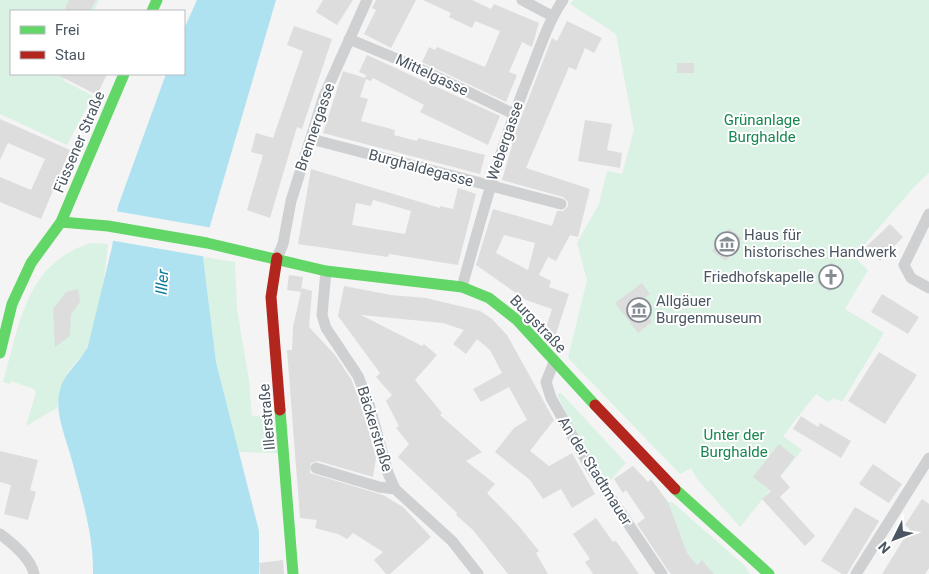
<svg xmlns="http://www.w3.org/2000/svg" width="929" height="574" font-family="Roboto,sans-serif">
  <rect width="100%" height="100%" fill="#f4f4f4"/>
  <path fill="#d9f2e3" d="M0,0h99l-5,11h-83v63h56l-3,7 29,15 -26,49 -67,-31z
    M573,0h356v173l-16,15 -59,69 14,13 -23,39 39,24 -42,69 -8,-4 -6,4 -12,-8 -33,42 19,14 -62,77 -42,-47 -7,-12 -11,6 -112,-116 19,-78 -10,-37 22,-39 8,-33 15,3 12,-44 -18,-96 -46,-30z
    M91,243l17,1c-4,35 -7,71 -21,103 -3,9 -8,12 -14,18 -10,12 -14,29 -16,43l-31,18 10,-34 -2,-3 -23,-8 -1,3 -7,-2c17,-58 22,-119 88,-139z
    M203,257l32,5 2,47 12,71 3,36 22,-1 4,38 -39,-1 -23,-90z
    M561,393l65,70 -18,20 -31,-48 -20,-41z
    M667,502h5l73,64 5,8h-36l-12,-14 -5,5 -10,-12z"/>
  <path fill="#aee2f0" d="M197,0h79l-66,226 -4,28 -3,3 13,105 43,169v43h-166c1,-39 -12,-79 -22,-117 -6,-22 -17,-45 -11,-67 5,-19 20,-27 28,-44l24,-99 6,-41 48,-132h18v-45z"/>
  <path fill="#f4f4f4" d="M115,211l98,17 -4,26 -2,3 -98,-17z"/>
  <path fill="#ddddde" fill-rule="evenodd" d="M69,0h27l-6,11h-26z
    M323,0h30l-16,25 -21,-13z
    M376,0h40l-25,48 -27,-14 12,-24 -4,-2z
    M423,0h49l19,9 3,-5 45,19 -7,24 -10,-5 -13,30 8,3 -11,27 -84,-40 7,-15 6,3 2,-3 48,20 15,-36 -25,-10 -3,7 -23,-11 2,-4z
    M567,21l35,17 -8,15 -9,-5 -9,22 -7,-3 -43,101 64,21 -12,48 -8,-2 -14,26 -8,-4 -9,18 12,6 -2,6 20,7 -14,43 -11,-3 8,-25 -26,-9 -50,-35 17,-56 59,17 5,-15h6l5,-5v-4l-5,-5 -61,-17 15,-52 35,-90 5,3zM504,235l31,8 -7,27 -32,-17z
    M294,26l38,13 -30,90 -5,-2 -27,91 -23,-8 16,-55 -12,-3 5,-19 17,5 30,-87 -16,-6z
    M367,55l133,61 -12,29 -68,-33 4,-7 -51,-27 -2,3 -5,-2 -6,18 8,2 -7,22 34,9 -1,5 23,6 1,-3 67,17 -5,19 -157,-41 20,-62 22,7 1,-3 -7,-3z
    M677,63h17v10h-17z
    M56,74h51l-10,21z
    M0,119l70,31 -29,69 -41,-17v-25l31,13 14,-31 -37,-16 -8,17z
    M585,120l27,4 -5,26 15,3 -2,15 -42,-7z
    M311,169l129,39v-2l13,3 5,-21 18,6 -18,71 -69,-11 -1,3 -90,-13zM373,200l38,11 -6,23 -53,-9 4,-22 15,3z
    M890,224l13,13 -23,24 -14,-14z
    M729,228l13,10 -16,23 -14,-10z
    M831,262l13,9 -14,21 -13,-9z
    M289,275l14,2 -2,14 1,-3 10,3 -3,36 26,28 16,24 11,27 14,52 -3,19 -55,-16 -7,2 -1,10 73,22 20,12 28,30 -41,37h-4l-12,-14 9,-8 -30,-19 -6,6 -9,-5 -23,-6 2,-8 -17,-2 -13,-168h5l1,-23 8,-35 -14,-2z
    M642,283l8,11 -12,9 14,19 -14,11 -23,-30z
    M344,286l47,9 35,3 54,13 12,8 15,16 47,85 -24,31 19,15 23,-13 23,41 -23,14 -11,-19 -18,10 -13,-19 -35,-28 19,-24 13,-8 -18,-33 -28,15 -8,-13 29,-16 -12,-23 -13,-11 -11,15 -13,-10 11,-14 -21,-7 -82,-8 61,31 2,-2 13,11 -22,25 27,33 -2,2 42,37 -16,9 29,23 -8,9 31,32 21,26 -3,2 12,21h-40l-35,-44 -17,-15 1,-2 -59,-56 11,-13 -13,-16 3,-2 -13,-25 6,-6 -16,-18 4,-4 -42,-57z
    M78,289l2,13 -9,12 -1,22 -15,11 -2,-38 13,-17z
    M882,294l37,23 -11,17 -37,-22z
    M879,352l38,23 -32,49 -37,-23z
    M801,416l17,11 2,-4 31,18 -10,17 -48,-29z
    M779,444l16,13 -15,19 10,11 -10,10 35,39 -10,10 -43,-47 9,-8 -18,-14z
    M0,451l38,9 -8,30 6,2 -8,28 -24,-6 7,-29 -11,-3z
    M873,464l29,20 -13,19 -30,-19z
    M633,466l15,16 3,-3 17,23 19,51 10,12 5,-5 12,14h-43l-2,-2 -32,-48 8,-6 -19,-28 -3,3 -9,-14z
    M922,499l7,5v64l-4,6h-43l28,-45 -5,-4z
    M855,507l24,14 -32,53h-5l-21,-13z
    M596,518l17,24 3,-1 23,33h-46l-8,-12 5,-3 -17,-25z
    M283,560l1,14h-24l-1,-11z"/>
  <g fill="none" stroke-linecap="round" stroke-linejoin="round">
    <path stroke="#ced0d2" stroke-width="11" d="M522,0l30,16
      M349,39l65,27 100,48
      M311,139l250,65
      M929,214l-25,51 7,13 18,10
      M277,258l6,-14 8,-43 33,-105 43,-96
      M326,271l-4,44 4,13 32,48 11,28 19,69 7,16 57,52 26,33
      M462,287c20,-73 40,-144 68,-214 10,-25 18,-51 33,-73
      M554,362l-8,20 5,16 39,69 72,107
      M316,468l63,19 16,2
      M0,534c12,9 31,24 34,40
      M856,574l73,-116"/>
    <path stroke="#63d668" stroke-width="11" d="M152,11l5,-11
      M61,222l47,4 99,17 119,28 136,16 27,11 28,22 78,85
      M0,353l12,-49 19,-41 30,-41 63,-148
      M280,410l13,164
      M675,489l94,85"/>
    <path stroke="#b3261e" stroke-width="11" d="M277,258l-6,39 9,113
      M595,405l80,84"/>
  </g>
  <defs>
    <g id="museum-ring" transform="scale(1.25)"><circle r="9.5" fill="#fff" stroke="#868d94" stroke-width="1.5"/><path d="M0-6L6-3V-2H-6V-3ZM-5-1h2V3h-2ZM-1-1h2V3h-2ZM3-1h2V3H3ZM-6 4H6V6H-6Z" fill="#868d94"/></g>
    <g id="church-ring" transform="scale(1.25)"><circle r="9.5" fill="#fff" stroke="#868d94" stroke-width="1.5"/><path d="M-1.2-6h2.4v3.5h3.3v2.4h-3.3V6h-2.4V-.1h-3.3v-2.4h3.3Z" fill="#868d94"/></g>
  </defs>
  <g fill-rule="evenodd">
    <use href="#museum-ring" x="727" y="244"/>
    <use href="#church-ring" x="831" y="277"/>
    <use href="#museum-ring" x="639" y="310"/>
  </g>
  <g text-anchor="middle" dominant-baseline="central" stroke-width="4" stroke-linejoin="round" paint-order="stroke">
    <g font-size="15" fill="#4a5661" stroke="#fff">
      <text transform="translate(432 75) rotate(25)">Mittelgasse</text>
      <text transform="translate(315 127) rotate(-71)">Brennergasse</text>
      <text transform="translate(505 141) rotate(-71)">Webergasse</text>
      <text transform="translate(79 142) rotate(-67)">Füssener Straße</text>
      <text transform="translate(421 168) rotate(15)">Burghaldegasse</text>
      <text transform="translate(538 324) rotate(46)">Burgstraße</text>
      <text transform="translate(267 417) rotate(-95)">Illerstraße</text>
      <text transform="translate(375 429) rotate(73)">Bäckerstraße</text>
      <text transform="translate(595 471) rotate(58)">An der Stadtmauer</text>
    </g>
    <g font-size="15" fill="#17864f" stroke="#fff">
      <text x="762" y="120">Grünanlage<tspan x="762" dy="17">Burghalde</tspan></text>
      <text x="734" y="435">Unter der<tspan x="734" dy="17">Burghalde</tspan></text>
    </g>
    <g font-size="15" fill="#4a5661" stroke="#fff" text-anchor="start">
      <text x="744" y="235">Haus für<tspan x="744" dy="17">historisches Handwerk</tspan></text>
      <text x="814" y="277" text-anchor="end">Friedhofskapelle</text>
      <text x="656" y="301">Allgäuer<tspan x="656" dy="17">Burgenmuseum</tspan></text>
    </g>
    <g font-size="16" font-style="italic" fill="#0c7c9b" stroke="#fff">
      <text transform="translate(162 282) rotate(-86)">Iller</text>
    </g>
  </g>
  <rect x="10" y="10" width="175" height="65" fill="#ffffff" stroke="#b7bbc0"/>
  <rect x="20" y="26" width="25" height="8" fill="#63d668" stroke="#b7bbc0"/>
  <text x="55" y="35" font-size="15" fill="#4a5661">Frei</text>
  <rect x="20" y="51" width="25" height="8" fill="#b3261e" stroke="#b7bbc0"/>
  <text x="55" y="60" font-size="15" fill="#4a5661">Stau</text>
  <g transform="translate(894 539) rotate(228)" stroke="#ffffff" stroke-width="4" paint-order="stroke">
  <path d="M0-4L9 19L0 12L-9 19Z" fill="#4a5661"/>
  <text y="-8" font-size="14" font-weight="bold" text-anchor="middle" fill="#4a5661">N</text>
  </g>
</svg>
